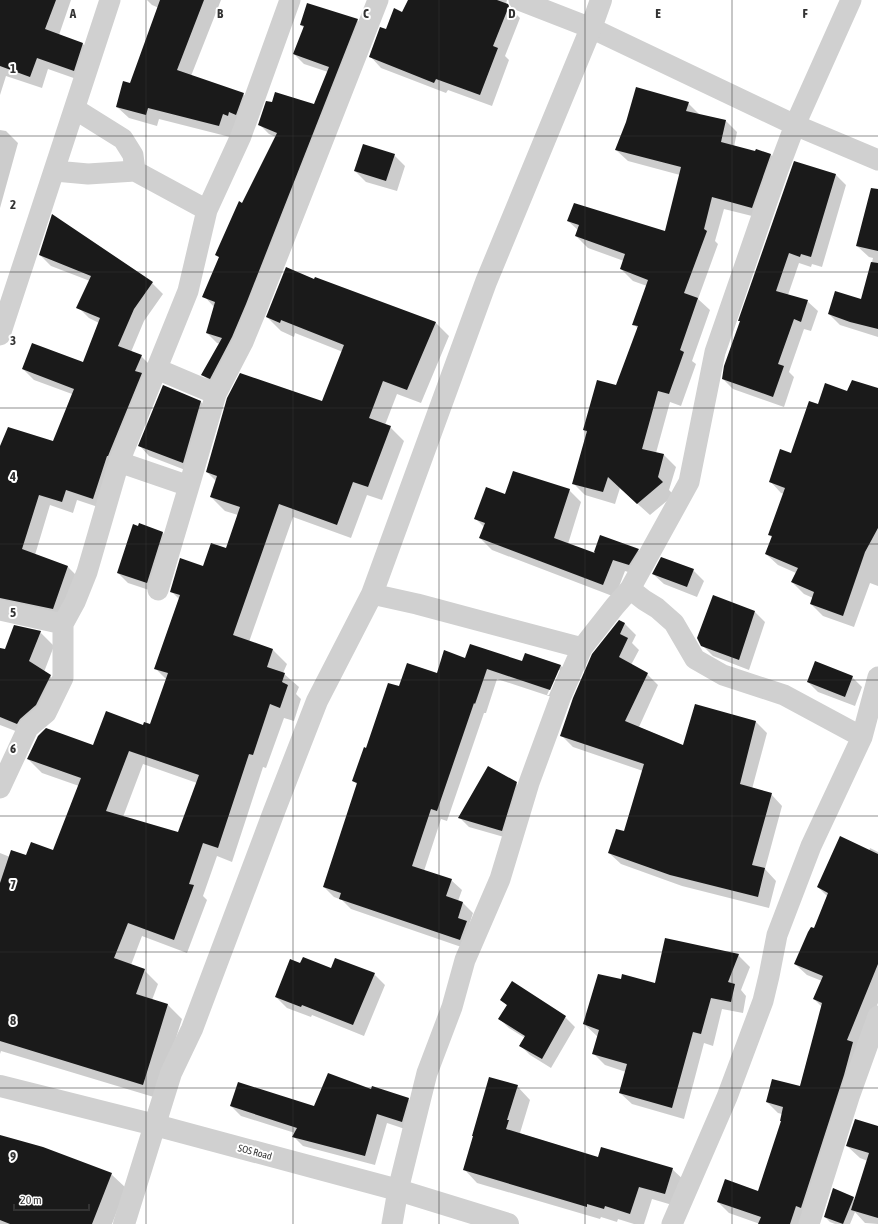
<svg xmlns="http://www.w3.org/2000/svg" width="878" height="1224" font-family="'Asap Condensed',sans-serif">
  <rect width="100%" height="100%" fill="#fff"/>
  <path fill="#0003" fill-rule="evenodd" d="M0,0h71l-12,35 24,9 11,12 -9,26 -37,-13 -6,19 -36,-12 -6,19z
    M147,0h74l-30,76 52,18 12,11 -25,32 -71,-18 -2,7 -28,-8 -12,-11 14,-23 28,-76 -7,-3z
    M428,0h79l-1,4 14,14 -15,38 4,4 -17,46 -44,-16 -2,3 -65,-25 -11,-12 17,-26 16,-17z
    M357,20l10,10 -112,283 -43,71 -9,-9 17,-31 -3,-1 -10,-10 7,-26 -10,-11 16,-38 -4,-3 60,-118 -7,-3 -10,-10 55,-18 14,-34 -24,-8 -10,-10 10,-26 -3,-3z
    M688,103l12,12 25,5 12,12 -3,15 37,8 12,12 -19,52 -40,-10 -9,32 3,3 -20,55 12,11 -18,51 4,3 -15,42 -11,-4 -14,51 8,2 12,12 -7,23 5,5 -24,20 -30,-27 -5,16 -30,-9 -12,-12 14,-50 -3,-3 33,-44 21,-57 -4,-5 13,-38 -14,-5 -12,-12 3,-8 -36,-13 -12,-12 2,-6 -10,-9 97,11 15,-57 -52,-14 -12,-11z
    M0,130l6,1 12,12 -18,65z
    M394,155l11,11 -8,25 -31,-9 -11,-11z
    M795,162l41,13 10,10 -24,82 -10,-3 -1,3 -12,-4 -11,32 19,6 11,10 -7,20 -7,-2 -15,43 5,5 -10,30 -51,-18 -10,-10 18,-57 -1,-1z
    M878,217v120l-38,-12 -11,-11 33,-13 11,-43 -4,-1 -12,-11z
    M40,255l112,28 11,11 -19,27 -13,31 10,4 11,11 -48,142 -27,-9 -4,13 -23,-8 -15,50 33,12 11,11 -15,42 -64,-14v-157l54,-7 18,-48 -38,-14 -11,-11 60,-5 16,-41 -10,-5 -11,-11 12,-26 -39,-15z
    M314,280l121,42 14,14 -28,67 -24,-9 -12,31 5,2 14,14 -22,59 -15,-5 -16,43 -58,-21 -44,125 24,8 14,14 -4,9 16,14 -3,7 5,5 -7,22 -10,-3 -18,50 -3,-1 -31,95 -15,-6 -14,40 4,4 -20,53 -45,-17 -11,29 13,5 14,14 -6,16 16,5 14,14 -25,79 -156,-47 -1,3v-201l10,4h16l28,-6 25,-65 -37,-13 -14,-14 66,-13 49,-20 7,-1 17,-45 -12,-12 24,-69 -8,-8 56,-42 11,-34 -13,-4 -14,-14 6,-15 -10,-10 116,-70 20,-50 -48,-19 -1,4 -13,-6 -14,-14zM143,764l54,19 -18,51 -56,-17z
    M164,386l37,16 10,10 -18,61 -44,-17 -9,-10z
    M878,389v197l-8,-3 -16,44 -31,-11 -12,-12 2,-6 -9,-4 -12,-12 4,-9 -18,-8 -12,-11 7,-16 -4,-3 15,-41 -3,-1 -11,-12 21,-27 27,-49 30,-13z
    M569,490l12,12 -13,42 31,12 39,-6 12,11 -9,15 -16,-5 -10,26 -123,-47 -12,-12 4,-11 -8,-8 30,-24z
    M162,532l11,11 -15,50 -30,-10 -10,-10z
    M693,570l11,11 -7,16 -33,-13 -11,-10z
    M755,612l10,10 -16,48 -36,-14 -11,-11z
    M620,621l5,3 11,11 -4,8 7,7 -8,15 16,9 11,11 -19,42 45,19 11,-40 61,16 11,11 -15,56 19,5 11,12 -17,63 11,12 -7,27 -87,-22 -61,-22 -12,-11 16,-20 18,-62 -70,-24 -11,-11z
    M40,632l14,14 -10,26 6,4 14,14 -33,47 -31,-12v-76l5,2z
    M526,655l35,11 10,10 -10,24 -64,-21 -11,34h-2l-37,108 -6,-2 -17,52 27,9 11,10 -4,11 5,2 10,10 -4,12 1,25 -119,-41 -9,-9 -8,-3 -10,-10 34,-102 -5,-4 14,-32 32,-61 39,-14 28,-15 57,3zM558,670h2l-11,25h-2z
    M852,677l10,10 -7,19 -37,-14 -10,-10z
    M516,783l9,10 -14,46 -42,-12 -9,-9z
    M870,848l8,4v151l-19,46 -54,175h-45l-31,-11 -11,-11 41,-10 23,-70v-8l-4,-1 -11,-11 33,-15 22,-80 -8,-8 8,-18 -15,-6 -12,-11 19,-35 14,-32 -10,-10 51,-36z
    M738,955l12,12 -9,23 5,6 -3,17 -21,-4 -9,37 -9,-3 -20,76 -52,-15 -12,-11 6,-21 -21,-7 -12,-12 5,-16 -14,-13 38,-44 34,4z
    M301,964l30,5 43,5 11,11 -21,51 -52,-21 -1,2 -24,-9 -11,-11z
    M501,1000l64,17 10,10 -24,41 -21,-13 -9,-9 4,-8 -16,-10 -9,-9 8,-13z
    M517,1086l13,14 -10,33 2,1 77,24 73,11 14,13 -7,25 -27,-8 -8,25h-10l-16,-5 -1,3 -16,-5 -1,2 -123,-36 -13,-14z
    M408,1099l10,9 -7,23 -24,-8 -12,42 -72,-19 -10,-10 2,-3 -54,-17 -10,-10 84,1z
    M878,1127v97l-13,-1 -10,-11 -5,12h-15l-5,-2 -5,-5 28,-19 2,2 13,-39 -8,-3 -13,-12z
    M0,1136l111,38 15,14 -14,36h-112z"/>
  <path fill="#1a1a1a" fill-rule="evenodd" d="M0,0h56l-11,29 38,14 -9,28 -37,-13 -7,19 -30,-11z
    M160,0h44l-27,70 67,23 -8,22 -7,-3 -1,4 -5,-2 -4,12 -71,-18 -2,7 -30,-8 7,-26 7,2z
    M408,0h89l11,4 1,2 -16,40 5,2 -18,47 -44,-16 -2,4 -65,-26 11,-30 6,2 8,-21 8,4z
    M307,3l51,16 -112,285 -14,33 -22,42 -9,-4 21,-37 -16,-5 9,-31 -13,-5 17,-40 -4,-2 24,-54 3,2 35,-70 -19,-8 8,-24 6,1 3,-10 39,12 15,-37 -36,-13 11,-28 -4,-1z
    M636,87l53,15 -3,9 40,9 -5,22 34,9 1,-2 15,5 -19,54 -40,-11 -8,32 3,2 -23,62 14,5 -18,52 4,2 -15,42 -11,-3 -16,58 22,5 -6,23 5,5 -26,22 -29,-27 -5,15 -31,-8 15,-53 -4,-1 14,-50 19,5 22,-59 -6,-1 16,-45 -28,-11 5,-15 -50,-18 4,-11 -12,-4 7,-18 91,28 16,-64 -66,-17 11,-28z
    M363,144l32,10 -9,27 -32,-10z
    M794,161l42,13 -25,83 -10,-3 -1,3 -11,-4 -13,38 32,9 -7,22 -7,-3 -16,45 6,2 -11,31 -51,-18 2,-13 16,-45h-2z
    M871,188l7,1v62l-22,-5z
    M52,214l101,68 -19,27 -16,37 24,9 -7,16 7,2 -34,83h-1l-14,43 -27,-9 -4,12 -23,-7 -17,54 46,17 -15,43 -53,-11v-152l8,-19 45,14 21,-52 -52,-20 10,-26 51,19 17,-44 -24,-10 15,-32 -52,-21z
    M871,262l7,1v66l-28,-7 -22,-8 7,-23 26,8z
    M286,267l28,12 1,-2 121,45 -29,68 -24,-9 -14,37 22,8 -23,61 -15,-5 -16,43 -58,-21 -46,131 40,14 -6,18 18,6 -3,9 6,3 -8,23 -10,-4 -17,51 -4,-1 -31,94 -15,-5 -14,41 5,1 -20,55 -46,-17 -14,35 31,11 -9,25 32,10 -25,81 -143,-44v-158l11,-33 15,5 5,-13 22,8 28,-72 -54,-19 11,-23 8,-8 47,17 13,-34 37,14 1,-3 6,2 18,-51 -14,-4 26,-74 -10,-3 10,-34 23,8 8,-23 15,5 14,-41 -30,-10 7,-21 -11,-4 21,-74 13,-25 82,28 22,-56 -63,-25 -1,3 -14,-6zM129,751l70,24 -21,57 -72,-21z
    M852,380l26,8v140l-13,24 -22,64 -33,-12 4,-12 -23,-10 7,-14 -33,-14 7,-18 -4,-1 17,-47 -16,-6 11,-33 11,4 18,-52 9,3 7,-21 22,8z
    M163,385l38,16 -18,62 -45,-17z
    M513,471l57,18 -16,49 41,15 -1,-1 6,-17 39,14 -10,16 -16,-5 -10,25 -124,-47 6,-15 -11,-4 12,-32 19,7z
    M139,523l24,9 -16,51 -30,-10 16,-49 5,2z
    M661,557l33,12 -7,18 -35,-13z
    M713,595l42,16 -16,49 -38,-14 -4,-8z
    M619,620l6,3 -5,11 8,4 -9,19 29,16 -23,48 58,24 12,-41 61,17 -16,63 32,9 -20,72 13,3 -7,29 -88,-22 -62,-22 8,-24 8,2 20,-67 -84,-28 13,-38 19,-44z
    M14,625l27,6 -12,30 22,14 -15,30 -16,14 -3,5 -17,-7v-69l5,1z
    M470,644l52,17 3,-8 36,12 -11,25 -63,-21 -12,35 -1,-1 -37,108 -6,-2 -19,57 40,13 -6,17 17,6 -5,16 9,3 -7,19 -121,-41 2,-6 -18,-6 34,-104 -5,-2 12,-34 2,1 22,-65 11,3 8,-23 30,10 7,-23 21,8z
    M815,661l38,15 -8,21 -38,-15z
    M488,766l29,16 -15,49 -44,-13z
    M840,836l38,18v110l-31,76 6,2 -9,33 -43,133 -5,-2 -6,18h-32l3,-7 -44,-15 8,-23 33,12 23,-70h-1l3,-14 -17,-5 6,-23 28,7 22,-83 -9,-4 10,-23 -29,-12 14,-32 3,-5 3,1 14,-35 -11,-6z
    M665,938l74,16 -11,28 7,2 -4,18 -20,-4 -10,36 -8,-2 -21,76 -53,-15 8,-29 -35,-10 7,-24 -16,-6 15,-50 23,5 1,-5 33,9z
    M303,957l28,11 4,-10 40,15 -22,52 -51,-20 -1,2 -26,-10 15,-38 10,4z
    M512,981l54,35 -24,43 -23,-13 6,-10 -27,-17 9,-14 -7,-5z
    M328,1073l43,16 1,-3 37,12 -7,24 -25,-8 -12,42 -73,-19 5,-9 -67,-22 8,-24 76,24z
    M489,1077l29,8 -11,35h2l-3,9 92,28 3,-10 72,21 -8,26 -26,-7 -9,27 -25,-8 -1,3 -17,-5v3l-124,-37 10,-34h-1z
    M855,1119l23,7v92l-27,-8 18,-57 -23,-7z
    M0,1135l43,12 69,26 -20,51h-82l-10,-4z
    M833,1188l21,9 -11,27 -19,-7z"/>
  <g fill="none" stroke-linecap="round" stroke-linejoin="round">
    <path stroke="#d0d0d0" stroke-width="21" d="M519,0l72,28 204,97 83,35
      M75,109l48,30 10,16 2,16 72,39
      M55,171l33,3 47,-3
      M0,335l110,-335
      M216,394l27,-52 14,-34 121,-308
      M119,462l70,24 27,-92 -59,-25
      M630,589l59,-107 26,-130 63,-182 17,-45 56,-125
      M158,590l31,-104
      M372,594l45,10 165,44 33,-42 15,-17 14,11 13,8 17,15 21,36 28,16 61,20 78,42
      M0,610l63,14
      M0,788l28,-60 18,-15 17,-35v-54l12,-22 12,-30 32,-110 69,-171 19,-81 34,-74 49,-136
      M392,1224l6,-34 29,-117 25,-66 13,-47 35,-81 29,-96 32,-87 21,-48
      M672,1224l55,-127 36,-96 6,-25 8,-41 34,-89 51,-109 16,-60
      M809,1224l40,-127 29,-81"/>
    <path stroke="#d0d0d0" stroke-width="22" d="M0,1086l155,39 243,65 110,34
      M124,1224l47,-151 21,-44 81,-215 44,-113 55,-107 114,-312 105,-254 10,-28"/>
  </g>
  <path fill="none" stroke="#333" stroke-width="1" stroke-opacity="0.55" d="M146,0v1224M293,0v1224M439,0v1224M585,0v1224M732,0v1224M0,136h878M0,272h878M0,408h878M0,544h878M0,680h878M0,816h878M0,952h878M0,1088h878"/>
  <g text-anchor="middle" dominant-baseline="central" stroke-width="4" stroke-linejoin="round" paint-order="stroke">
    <g font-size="10" fill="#333" stroke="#fff">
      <text transform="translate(255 1152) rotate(15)">SOS Road</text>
    </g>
  </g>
  <g font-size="13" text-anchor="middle" font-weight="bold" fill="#333" stroke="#fff" stroke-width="4" stroke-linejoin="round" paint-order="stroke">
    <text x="73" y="18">A</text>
    <text x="220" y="18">B</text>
    <text x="366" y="18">C</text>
    <text x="512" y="18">D</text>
    <text x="658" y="18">E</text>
    <text x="805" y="18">F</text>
    <text x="13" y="73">1</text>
    <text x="13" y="209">2</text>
    <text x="13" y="345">3</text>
    <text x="13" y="481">4</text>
    <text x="13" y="617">5</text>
    <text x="13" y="753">6</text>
    <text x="13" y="889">7</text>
    <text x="13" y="1025">8</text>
    <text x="13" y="1161">9</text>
  </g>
  <path d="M14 1204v6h75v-6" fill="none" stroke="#333333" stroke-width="2"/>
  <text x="20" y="1204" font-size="12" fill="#333333" stroke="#ffffff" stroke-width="3" paint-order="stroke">20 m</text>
</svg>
